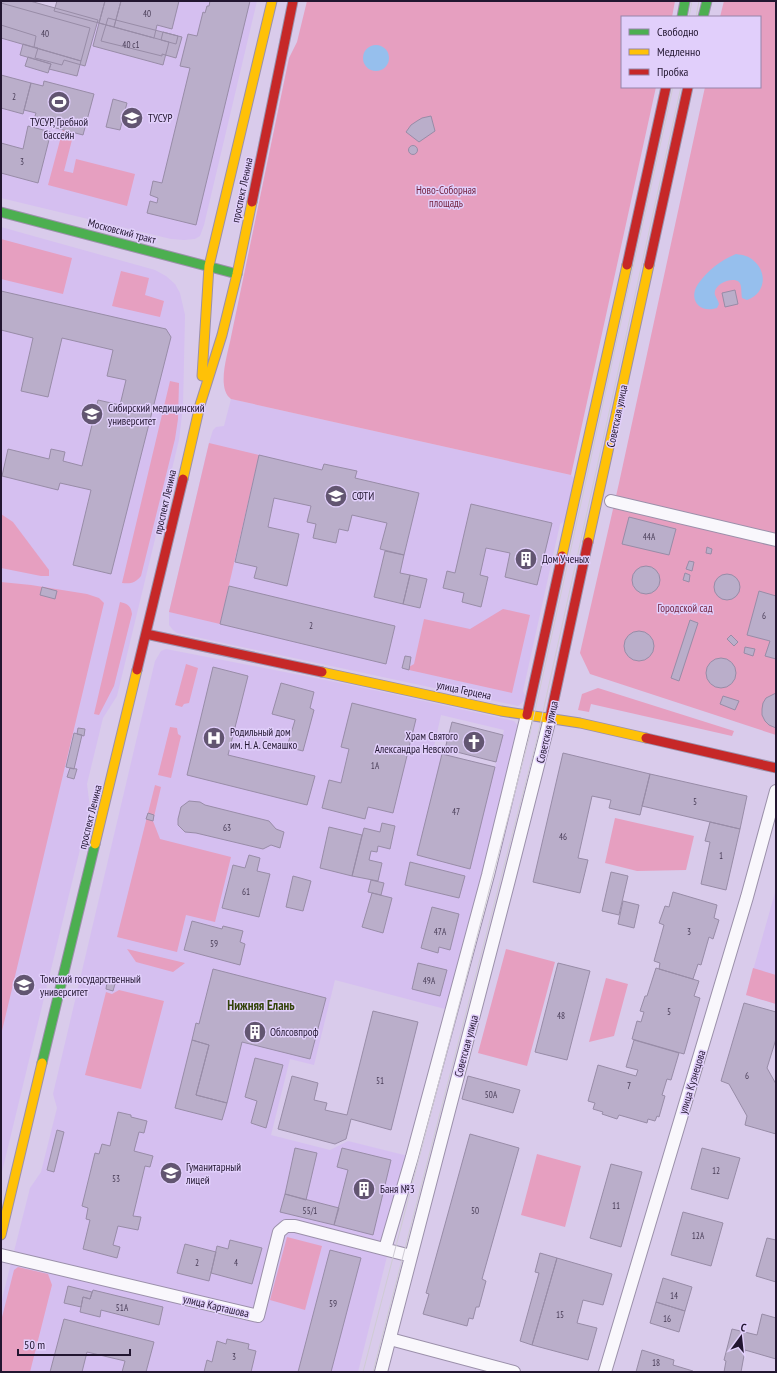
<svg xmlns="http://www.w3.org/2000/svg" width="777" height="1373" font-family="'PT Sans Narrow',sans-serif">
  <rect width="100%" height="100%" fill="#d9cbeb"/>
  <path fill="#d5bff0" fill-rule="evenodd" d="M57,1h200l-53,224 -4,11 -5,3 -11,1 -13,-1 -170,-41v-195l53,8z
    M1,227l154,43 11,6 9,8 5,9 5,22 -2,92 -4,33 -62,256 -14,22 -16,66 3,24 -89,368z
    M231,399l340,76 3,3 -9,43 -5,3 -37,167 2,4 -1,6 -6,5 -341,-73 -4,-3 -4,-5v-13l40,-169 4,-13 3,-3 8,-1z
    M166,649l185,36 163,36 4,5 -69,284 -114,-30 -21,85 -24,-6 -19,76 59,15 18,-9 64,16 -54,215h-357v-69l29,-115 11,-16 16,-64 -4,-14 89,-378 13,-55 6,-10zM441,715l63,15 -9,37 -62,-16z
    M776,889v115l-30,-9z"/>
  <path fill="#e69fc0" d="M307,1h368l-3,16h-50v70h34l-85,388 -340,-76c-15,-11 -3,-46 0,-62l58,-279 8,-16z
    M724,1h52v734l-186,-61 -10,-21 39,-170 86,-396h55v-70h-40z
    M63,129l11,3 -10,39 9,2 3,-14 59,15 -8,32 -79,-21z
    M1,239l71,19 -9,36 -62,-15z
    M121,271l28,7 -4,17 19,6 -4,16 -48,-11z
    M170,381l9,2 -1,36 -3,20 -34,137c-6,7 -10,8 -19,7z
    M209,443l50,12 -39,169 -51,-12z
    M1,514l12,8 36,48v6h-8l-40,-8z
    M1,582l30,3 56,9 12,4 5,5 -103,432z
    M120,602c8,2 11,4 12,12l-18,72 -15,29 -5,-1z
    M503,609l27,6 -18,78 -103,-23v-3l5,-3 10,-45 46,10z
    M186,664l12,4 -9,35 -5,1 -2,3 -7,-2z
    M598,688l136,43 -2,5 -141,-32 -2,8 -11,-2 4,-16z
    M170,727l7,1 1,6 3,2 -10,42 -13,-3z
    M155,785l6,2 -8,34 7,18 71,18 -16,65 -29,-7 -9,37 -60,-15z
    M615,818l79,18 -8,34 -49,1 -32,-8z
    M127,949l58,14 -12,9 -37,-10z
    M506,949l49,13 -28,104 -49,-13z
    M753,968l23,7v29l-30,-9z
    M606,978l22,6 -14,52 -25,6z
    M119,990l45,11 -23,88 -56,-14 21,-83 6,2z
    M537,1154l44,12 -16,61 -44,-12z
    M287,1237l35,9 -17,64 -35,-10z
    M18,1267l30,7 4,11 -22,87h-29v-51l13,-51z"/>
  <path fill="#96bfed" d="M363 58a13 13 0 1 1 26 0a13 13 0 1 1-26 0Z
    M736,254c7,1 13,2 18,7 14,12 11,33 -7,39l-5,-2c-1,-5 0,-13 -3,-16 -7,-6 -27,3 -24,13 1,3 3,5 4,9l-2,4c-18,6 -29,-9 -19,-24 10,-14 23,-24 38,-30z"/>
  <path fill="#baaeca" stroke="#988ca7" d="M1,1h29l68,19 -13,46 -21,-6 -2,5 -27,-7 3,-10 -4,-1 2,-11 -35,-11z
    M57,1h48l-6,22 -45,-12z
    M105,1h16l-7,26 -15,-4z
    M121,1h58l-7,28 -15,-4 -3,13 -40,-11z
    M210,1h40l-54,224 -49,-12 3,-12 7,2 1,-5 -8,-3 3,-14 9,2 28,-115 -10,-2 8,-32 9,2 6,-24 2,1 2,-7h2z
    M1,3l89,25 -9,33 -80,-23z
    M108,18l74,19 -6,21 -14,-4v2l-61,-15z
    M99,23l70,19 -6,23 -70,-19z
    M163,32l15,4 -2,8 -15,-4z
    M23,44l58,17 -4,15 -28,-7 2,-5 -31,-9z
    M28,57l23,7 -3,9 -23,-7z
    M1,75l30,8 -8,31 -22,-6z
    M44,81l50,13 -11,41 -50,-13 3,-9 -12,-3 7,-27 12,3z
    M113,99l14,4 -7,27 -14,-3z
    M431,116l4,15 -16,11 -13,-10 5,-7 6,-4 5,-3z
    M28,126l23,6 -13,51 -37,-10v-30l22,6z
    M408.5 150a4.5 4.5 0 1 1 9 0a4.5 4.5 0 1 1-9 0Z
    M735,290l3,14 -13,3 -3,-14z
    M1,291l165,38 5,8 -60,237 -38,-9 18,-75 -31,-7 -2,7 -56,-14 6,-27 41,10 2,-10 14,3 -2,9 19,5 16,-66 22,5 6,-25 -19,-4 6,-26 -51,-12 -14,59 -27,-6 12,-53 -32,-8z
    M259,455l63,15 2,-6 33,7 -2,7 64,15 -15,62 -24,-6 7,-26 -35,-8 -4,16 -9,-2 -3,14 -23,-5 3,-14 -9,-2 4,-16 -37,-8 -6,29 31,7 -12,52 -33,-8 3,-11 -22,-5z
    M471,504l81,19 -15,62 -32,-8 5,-24 -24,-5 -6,27 8,2 -7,30 -19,-5 2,-9 -21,-5 4,-17 8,2z
    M629,517l47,12 -7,26 -47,-11z
    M707,547l5,2 -1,5 -5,-1z
    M385,551l19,4 -4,18 10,2 -7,29 -29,-7z
    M689,561l5,1 -2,9 -6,-2z
    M632 580a14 14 0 1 1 28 0a14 14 0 1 1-28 0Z
    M685,573l5,2 -1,7 -6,-2z
    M714 587a13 13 0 1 1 26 0a13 13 0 1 1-26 0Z
    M410,575l17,4 -7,29 -17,-4z
    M229,586l166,40 -9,38 -166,-40z
    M42,587l15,4 -2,8 -15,-4z
    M759,591l17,5v63l-11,-3 5,-15 -23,-6z
    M690,620l8,3 -19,58 -8,-3z
    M624 646a15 15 0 1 1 30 0a15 15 0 1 1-30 0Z
    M731,635l7,7 -4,4 -7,-7z
    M745,647l10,2 -2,7 -9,-3z
    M405,656l6,1 -2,13 -7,-2z
    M706 673a15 15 0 1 1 30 0a15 15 0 1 1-30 0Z
    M213,667l35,9 -20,79 87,21 -8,29 -120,-30z
    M281,683l33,9 -4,16 4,2 -11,41 -16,-4 8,-27 -23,-6z
    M776,693v35l-7,-3 -4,-4 -3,-6v-6l1,-6 3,-5z
    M723,696l16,5 -4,9 -15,-6z
    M352,703l64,16 -23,94 -25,-6 -3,12 -43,-11 7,-28 12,3 8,-34 -8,-2z
    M452,722l51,13 -7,27 -51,-13z
    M78,728l7,1 -1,7 -7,-2z
    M74,733l8,2 -8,34 -8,-2z
    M563,753l87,21 -10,41 -31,-7 2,-8 -19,-4 -14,62 10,2 -8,33 -47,-11z
    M442,754l53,13 -25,102 -53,-14z
    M70,768l7,1 -3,10 -7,-2z
    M650,774l97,22 -7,33 -98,-23z
    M189,801l11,1 5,3 64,16 7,8 8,3 -4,16 -9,-3 -8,4 -67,-16 -11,-1 -7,-7v-6l3,-12z
    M148,813l6,2 -1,6 -7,-2z
    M710,822l30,7 -14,61 -25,-6 9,-42 -5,-1z
    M382,823l13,3 -5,23 -12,-3 -1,6 -6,-1 -2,9 13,3 -4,18 -26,-5 12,-48 16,4z
    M329,827l33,8 -10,41 -32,-8z
    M249,855l11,3 -3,13 13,3 -11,43 -37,-9 11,-43 12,3z
    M410,862l55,14 -6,22 -54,-13z
    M611,872l17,4 -9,39 -17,-4z
    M293,876l18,5 -8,30 -17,-4z
    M371,880l13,3 -3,12 -13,-3z
    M673,892l44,13 -3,13 5,2 -6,19 -4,-2 -8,28 -3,-1 -5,15 -34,-10 1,-6 -6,-2 10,-36 -5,-2 6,-17 4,1z
    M372,893l20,5 -9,35 -21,-6z
    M623,901l16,4 -5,23 -16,-4z
    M432,907l27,7 -9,36 -11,-3 -1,6 -17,-5z
    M192,921l30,8 1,-3 20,5 -3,11 5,2 -5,21 -56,-15z
    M418,963l29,7 -7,26 -28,-7z
    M558,963l32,8 -23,89 -32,-8z
    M656,968l43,13 -5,15 6,2 -16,56 -52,-15 5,-18 4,1 3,-10 -4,-1 5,-15h2z
    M213,969l113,29 -16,61 -68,-17 -15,61 -31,-8 13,-50 -17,-5 4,-17 3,1z
    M107,982l8,2 -2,7 -7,-2z
    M744,1003l32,9v27l-9,29 9,16v50l-31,-9 2,-9 -18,-32 -8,-3z
    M373,1011l45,11 -27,108 -40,-11 -5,20 -11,5 -57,-15 14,-53 26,7 -4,17 13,3 -2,7 22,5z
    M192,1040l17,5 -13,50 31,8 -5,17 -47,-12z
    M634,1040l45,13 -8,27 -4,-1 -5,16 3,1 -6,21 -2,-1 -2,5 -7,-2 -1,4 -28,-8 -2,4 -15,-5 1,-2 -10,-3 2,-6 -7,-2 10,-36 38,11 2,-6 -12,-3z
    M255,1058l28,7 -17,63 -15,-5 6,-22 -12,-4z
    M468,1076l52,14 -7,23 -51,-14z
    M118,1112l13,3v2l16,4 -3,12 -5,-1 -5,19 19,5 -3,11 -5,-1 -12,50 8,1 -3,13 -20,-4 -5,19 7,2 -3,11 -34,-9 7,-29 -4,-1 2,-11 -6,-2 13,-53 4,1 3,-10 8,2z
    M57,1130l7,2 -10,40 -7,-2z
    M470,1134l49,14 -37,131 4,2 -7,26h-3l-3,12 -4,-1 -2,8 -44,-12 6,-20 -3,-1z
    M295,1148l22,5 -11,47 -21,-6z
    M342,1148l49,12 -18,75 -39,-10 14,-55 -11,-3z
    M702,1148l38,10 -12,41 -37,-10z
    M611,1164l31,8 -21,75 -31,-9z
    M285,1194l54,14 -5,17 -54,-13z
    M683,1212l40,11 -12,43 -40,-11z
    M767,1238l9,2v42l-20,-6z
    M230,1240l32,8 -10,36 -41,-11 6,-27 11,3z
    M185,1244l31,8 -7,29 -32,-8z
    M330,1250l31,8 -30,114h-33z
    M540,1253l17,5 -25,87 -12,-4 19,-68 -4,-1z
    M557,1258l55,16 -9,31 -20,-5 -6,23 20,5 -9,32 -56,-15z
    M663,1278l29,9 -7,24 -29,-9z
    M68,1286l24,6 -2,7 -7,-2 -2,10 -17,-4z
    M93,1290l70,17 -4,18 -58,-15 -1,7 -20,-5 3,-15 7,2z
    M656,1302l29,9 -6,21 -29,-9z
    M762,1314l14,4v41l-31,-9 -4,22h-17l2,-11 -2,-1 8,-31 25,6z
    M64,1319l90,23 -8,30h-24l3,-11 -38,-9 -5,20h-32z
    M227,1339l22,5 -1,5 8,2 -5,21h-47l3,-12 5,2 5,-21 9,3z
    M642,1350l32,10 -1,5 20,6v1h-57z"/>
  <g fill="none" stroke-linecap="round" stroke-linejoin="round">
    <g stroke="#9b90aa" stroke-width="14">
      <path id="street" d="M611,501l165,39
        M385,1249l27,-92 76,-282 39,-160
        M1,1255l257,61 21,-84 7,-6h9l116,30
        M390,1339l124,33
        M381,1372l128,-492 41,-162
        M605,1372l142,-475 29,-106"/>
    </g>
    <g stroke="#9b90aa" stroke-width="11">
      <path id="fast" d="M682,17l3,-16
        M703,17l4,-16
        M1,212l236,62
        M42,1063l53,-219"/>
    </g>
    <g stroke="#9b90aa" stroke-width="11">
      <path id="slow" d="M202,376l7,-110 63,-265
        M183,479l17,-74 22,-70 15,-61 15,-72
        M588,542l61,-277
        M562,556l65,-291
        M322,672l179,39 79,12 66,15
        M95,844l42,-174
        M1,1235l41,-172"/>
    </g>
    <g stroke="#9b90aa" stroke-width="11">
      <path id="jam" d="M252,202l41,-201
        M627,265l39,-178
        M649,265l39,-178
        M146,634l176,38
        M137,670l46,-191
        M527,715l35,-159
        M550,718l38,-176
        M646,738l130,30"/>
    </g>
    <use href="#street" stroke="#f9f7fc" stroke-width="12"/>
    <use href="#fast" stroke="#4caf50" stroke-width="9"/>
    <use href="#slow" stroke="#ffc107" stroke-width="9"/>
    <use href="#jam" stroke="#c62828" stroke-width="9"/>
    <path stroke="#cfcbd4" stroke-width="1" d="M689,17l3,-16
      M696,17l3,-16
      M363,1372l166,-634 144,-651
      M373,1372l164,-633 144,-652"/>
  </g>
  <defs>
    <g id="stadium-disc" transform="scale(1.15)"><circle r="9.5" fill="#625571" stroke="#e1cffb"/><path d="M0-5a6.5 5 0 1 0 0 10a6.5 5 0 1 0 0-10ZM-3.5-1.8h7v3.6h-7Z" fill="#fff"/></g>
    <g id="university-disc" transform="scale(1.15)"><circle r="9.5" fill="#625571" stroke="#e1cffb"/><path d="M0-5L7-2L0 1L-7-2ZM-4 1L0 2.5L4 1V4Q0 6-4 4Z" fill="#fff"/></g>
    <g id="building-disc" transform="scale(1.15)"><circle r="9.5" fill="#625571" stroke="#e1cffb"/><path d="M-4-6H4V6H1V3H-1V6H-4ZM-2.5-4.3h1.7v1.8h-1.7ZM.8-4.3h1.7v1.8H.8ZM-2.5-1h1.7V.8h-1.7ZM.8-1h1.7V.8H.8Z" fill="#fff"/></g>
    <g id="hospital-disc" transform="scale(1.15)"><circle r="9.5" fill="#625571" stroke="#e1cffb"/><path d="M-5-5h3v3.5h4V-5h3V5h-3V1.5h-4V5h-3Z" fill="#fff"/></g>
    <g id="church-disc" transform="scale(1.15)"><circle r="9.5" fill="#625571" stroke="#e1cffb"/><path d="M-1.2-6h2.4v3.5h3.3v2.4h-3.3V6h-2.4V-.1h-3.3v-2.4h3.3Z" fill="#fff"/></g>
    <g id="school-disc" transform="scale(1.15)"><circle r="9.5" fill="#625571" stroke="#e1cffb"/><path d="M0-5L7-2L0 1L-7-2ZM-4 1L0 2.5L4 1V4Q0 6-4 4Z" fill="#fff"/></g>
  </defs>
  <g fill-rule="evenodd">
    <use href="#stadium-disc" x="59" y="102"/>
    <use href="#university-disc" x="132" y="118"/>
    <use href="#university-disc" x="92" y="414"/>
    <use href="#university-disc" x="336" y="496"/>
    <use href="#building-disc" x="526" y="559"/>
    <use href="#hospital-disc" x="214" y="738"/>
    <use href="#church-disc" x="474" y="742"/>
    <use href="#university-disc" x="24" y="985"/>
    <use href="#building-disc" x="255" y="1032"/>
    <use href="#school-disc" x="171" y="1173"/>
    <use href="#building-disc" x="364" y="1189"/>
  </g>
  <g text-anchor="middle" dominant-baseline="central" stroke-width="3" stroke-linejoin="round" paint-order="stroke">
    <g font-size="9" fill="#483c56">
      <text x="147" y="13">40</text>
      <text x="45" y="33">40</text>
      <text x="131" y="44">40 с1</text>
      <text x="14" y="96">2</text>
      <text x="22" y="161">3</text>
      <text x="649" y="536">44А</text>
      <text x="764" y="615">6</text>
      <text x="311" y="625">2</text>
      <text x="375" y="765">1А</text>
      <text x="695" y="801">5</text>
      <text x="456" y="811">47</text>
      <text x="227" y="827">63</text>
      <text x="563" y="836">46</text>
      <text x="721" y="855">1</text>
      <text x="246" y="891">61</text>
      <text x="440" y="931">47А</text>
      <text x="689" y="931">3</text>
      <text x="214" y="943">59</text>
      <text x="429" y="980">49А</text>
      <text x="669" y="1011">5</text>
      <text x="561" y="1015">48</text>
      <text x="747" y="1075">6</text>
      <text x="380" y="1080">51</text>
      <text x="629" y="1085">7</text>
      <text x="491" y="1094">50А</text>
      <text x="716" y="1170">12</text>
      <text x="116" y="1178">53</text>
      <text x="616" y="1205">11</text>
      <text x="310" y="1210">55/1</text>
      <text x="475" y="1210">50</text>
      <text x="698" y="1235">12А</text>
      <text x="197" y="1262">2</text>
      <text x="236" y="1262">4</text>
      <text x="674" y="1295">14</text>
      <text x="333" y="1303">59</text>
      <text x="122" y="1307">51А</text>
      <text x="560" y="1314">15</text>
      <text x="667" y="1318">16</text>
      <text x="234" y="1356">3</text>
      <text x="656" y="1362">18</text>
    </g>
    <g font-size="11" fill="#221630" stroke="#e1cffb" text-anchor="start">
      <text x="148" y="118">ТУСУР</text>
      <text x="59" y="122" text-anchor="middle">ТУСУР, Гребной<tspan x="59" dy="13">бассейн</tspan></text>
      <text x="108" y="408">Сибирский медицинский<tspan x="108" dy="13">университет</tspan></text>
      <text x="352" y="496">СФТИ</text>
      <text x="542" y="559">Дом Ученых</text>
      <text x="230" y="732">Родильный дом<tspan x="230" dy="13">им. Н. А. Семашко</tspan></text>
      <text x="458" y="736" text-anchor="end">Храм Святого<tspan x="458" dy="13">Александра Невского</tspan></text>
      <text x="40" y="979">Томский государственный<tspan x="40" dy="13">университет</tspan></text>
      <text x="270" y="1032">Облсовпроф</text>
      <text x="186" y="1167">Гуманитарный<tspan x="186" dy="13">лицей</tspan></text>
      <text x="380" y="1189">Баня №3</text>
    </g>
    <g font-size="11" fill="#221630" stroke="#e1cffb">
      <text transform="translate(242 190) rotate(-78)">проспект Ленина</text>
      <text transform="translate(122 231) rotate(15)">Московский тракт</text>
      <text transform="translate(617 416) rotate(-78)">Советская улица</text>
      <text transform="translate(165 502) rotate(-77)">проспект Ленина</text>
      <text transform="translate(464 690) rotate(12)">улица Герцена</text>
      <text transform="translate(547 732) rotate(-77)">Советская улица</text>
      <text transform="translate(90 817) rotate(-76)">проспект Ленина</text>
      <text transform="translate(466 1046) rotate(-75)">Советская улица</text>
      <text transform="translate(692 1082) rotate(-73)">улица Кузнецова</text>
      <text transform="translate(216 1306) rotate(13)">улица Карташова</text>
    </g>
    <g font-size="11" fill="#721f3c" stroke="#e1cffb">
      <text x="446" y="190">Ново-Соборная<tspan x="446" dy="13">площадь</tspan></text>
      <text x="685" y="608">Городской сад</text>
    </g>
    <g font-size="13" font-weight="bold" fill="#34430b" stroke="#e1cffb">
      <text x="261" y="1005">Нижняя Елань</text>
    </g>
  </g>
  <rect width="777" height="1373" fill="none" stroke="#221630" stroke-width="4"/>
  <rect x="621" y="16" width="140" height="72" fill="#e1cffb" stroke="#9585aa"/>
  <rect x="629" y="29" width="20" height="6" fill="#4caf50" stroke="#9585aa"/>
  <text x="657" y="36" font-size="12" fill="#221630">Свободно</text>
  <rect x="629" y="49" width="20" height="6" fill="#ffc107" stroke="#9585aa"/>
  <text x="657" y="56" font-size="12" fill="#221630">Медленно</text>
  <rect x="629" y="69" width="20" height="6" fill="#c62828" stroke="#9585aa"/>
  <text x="657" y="76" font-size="12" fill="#221630">Пробка</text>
  <g transform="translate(741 1337) rotate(15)" stroke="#e1cffb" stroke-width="3" paint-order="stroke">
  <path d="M0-3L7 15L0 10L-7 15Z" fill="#221630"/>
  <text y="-6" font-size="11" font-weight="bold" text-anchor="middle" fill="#221630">С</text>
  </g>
  <path d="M18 1349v6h112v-6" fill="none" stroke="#221630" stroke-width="2"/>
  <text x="24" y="1349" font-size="12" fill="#221630" stroke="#e1cffb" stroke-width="3" paint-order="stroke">50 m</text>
</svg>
